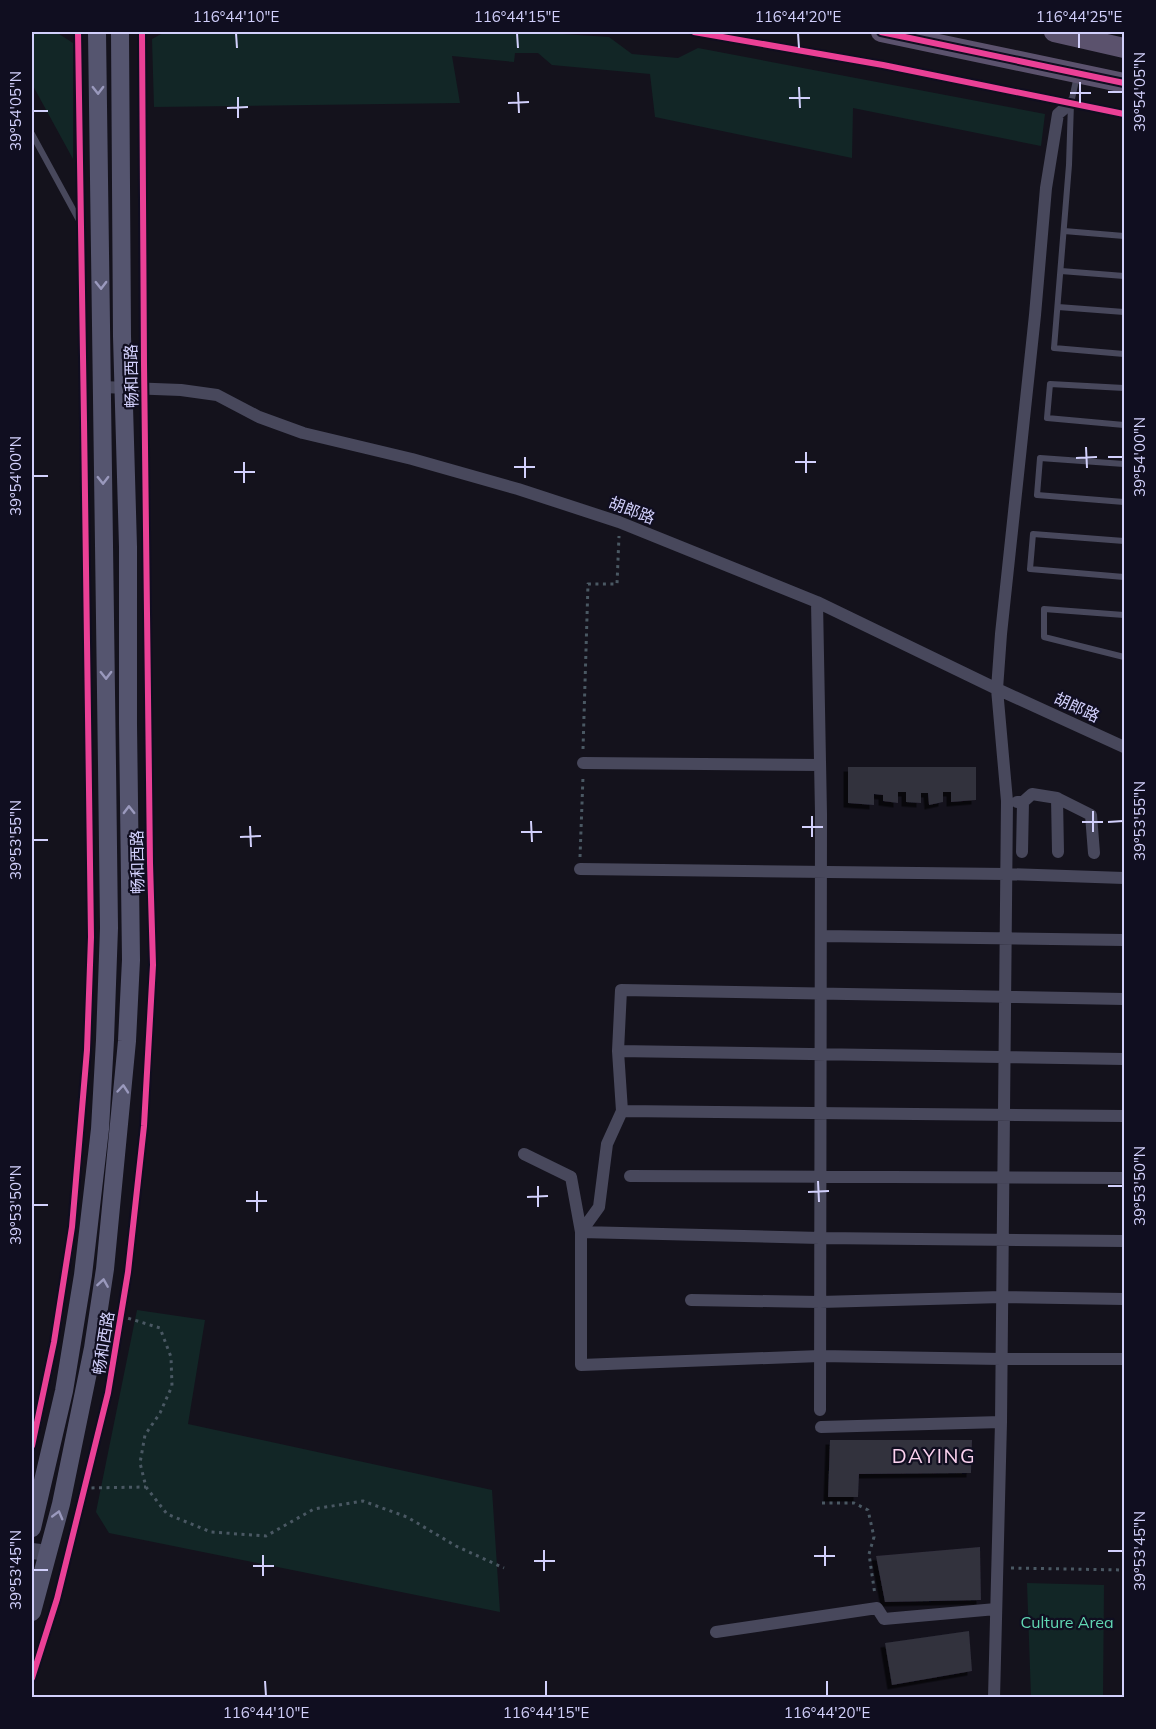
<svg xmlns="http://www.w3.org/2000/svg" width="1156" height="1729" font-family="Mulish,'Noto Sans SC',sans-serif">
  <defs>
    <filter id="shadow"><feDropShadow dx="-4.5" dy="4.5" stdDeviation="0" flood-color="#0009"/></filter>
  </defs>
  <rect width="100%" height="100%" fill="#14121c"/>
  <path fill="#122626" d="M32,32h24l17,11v116l-41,-75z
    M165,32h367l77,5 23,17 46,4 20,-10 347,66 -4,32 -188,-38 -1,50 -197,-41 -5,-43 -98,-9 -14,-12h-23l-1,9 -62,-6 8,47 -306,4 -2,-68z
    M137,1310l68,10 -17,104 304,66 8,122 -391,-79 -13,-21z
    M1027,1583l77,2 -1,112h-72z"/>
  <path fill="#32303e" filter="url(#shadow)" d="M848,767h128v33l-25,2v-10h-8v10l-14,3 -1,-12h-7v10l-15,-1v-10h-8v11l-15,-2v-6l-9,-1v11l-26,-2z
    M830,1440h142l-1,33 -112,1 -1,23h-30z
    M980,1547l1,53 -96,2 -9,-46z
    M969,1631l3,40 -80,14 -7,-42z"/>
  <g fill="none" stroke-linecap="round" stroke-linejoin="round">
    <path stroke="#4a5863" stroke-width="3" stroke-dasharray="3 4.5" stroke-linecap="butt" d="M583,749l5,-165h29l2,-48
      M580,857l3,-80
      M121,1316l39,12 11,29 1,29 -12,27 -15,22 -5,28 6,24 21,27 44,18 55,4 48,-27 49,-8 44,16 49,29 48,22
      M84,1488l62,-1
      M822,1503h32l14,7 6,27 -5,17 6,41
      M1011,1568l113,2"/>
    <path stroke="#48485c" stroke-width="6" d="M1077,76l-6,27 -2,62 -15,183 70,6
      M32,134l49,90
      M1064,231l60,5
      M1061,271l63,5
      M1058,307l66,5
      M1124,388l-74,-4 -3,34 77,7
      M1124,464l-84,-6 -3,37 87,7
      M1124,541l-91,-7 -3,35 94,8
      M1124,615l-80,-6v28l80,20"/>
    <path stroke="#48485c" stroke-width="12" d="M102,387l79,3 36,5 42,22 44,16 109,26 106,30 101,33 198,80 180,87 127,58
      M817,602l4,212 -1,596
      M583,763l237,2
      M1057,798l34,17 3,38
      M1017,802h6l-1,50
      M1023,802l9,-8 25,4 1,54
      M580,869l426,5 118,4
      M821,936l303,4
      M618,1051l506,8
      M622,1111l502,5
      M524,1154l47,23 10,55v133l239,-9 181,3h123
      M630,1176l494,2
      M581,1232l18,-25 8,-63 15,-33 -4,-60 3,-61 503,9
      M581,1232l239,6 304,3
      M691,1300l129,2 182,-5 122,2
      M821,1427l180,-5
      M716,1632l161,-24 7,11 112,-10
      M994,1698l7,-276 6,-621 -10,-112 4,-55 34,-319 11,-127 12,-74 13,-11"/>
    <path stroke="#48485c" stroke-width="16" d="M32,1551l16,2"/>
    <path stroke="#55556f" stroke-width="18" d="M32,1528l32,-137 19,-116 17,-146 5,-89 4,-112 -2,-163 -10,-733
      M32,1612l29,-108 32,-156 12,-79 22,-228 4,-81 -3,-236v-177l-6,-211 -2,-304"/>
    <path stroke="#5b526d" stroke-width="20" d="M881,32l243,51
      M1054,32l70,16"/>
    <g stroke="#100e20" stroke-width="10">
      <path id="cycleway" d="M694,32l189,33 241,49
        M881,32l243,51
        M32,1446l22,-104 18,-115 15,-177 4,-113 -7,-516 -6,-389
        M32,1678l25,-79 51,-206 20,-121 16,-146 9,-161 -3,-102 -6,-499 -2,-332"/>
    </g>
    <use href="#cycleway" stroke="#ea4096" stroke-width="6"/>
  </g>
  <defs><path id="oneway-chevron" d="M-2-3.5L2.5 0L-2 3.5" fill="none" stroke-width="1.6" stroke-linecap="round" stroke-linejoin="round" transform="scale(1.5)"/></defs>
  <g stroke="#9a99bd">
    <use href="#oneway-chevron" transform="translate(98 90) rotate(89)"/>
    <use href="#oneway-chevron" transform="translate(101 285) rotate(89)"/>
    <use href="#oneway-chevron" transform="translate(103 480) rotate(89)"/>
    <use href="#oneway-chevron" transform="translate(106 675) rotate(89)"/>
    <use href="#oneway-chevron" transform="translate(129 810) rotate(-91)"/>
    <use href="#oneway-chevron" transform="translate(123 1089) rotate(-85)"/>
    <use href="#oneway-chevron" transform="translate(103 1283) rotate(-81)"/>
    <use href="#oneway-chevron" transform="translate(58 1515) rotate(-75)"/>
  </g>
  <path fill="none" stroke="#d2d0fc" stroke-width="2" d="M236,33l1,15M517,33l1,15M798,33l1,15M1079,33v15M1080,82v21M799,87l1,21M518,92l1,21M1108,92h15M1070,93h21M238,97v21M789,98h21M508,103l21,-1M227,108l21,-1M33,111h15M1086,447l1,21M806,452v21M525,457v21M1108,457h15M1076,458l21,-1M244,462v21M795,462h21M514,467h21M234,472h21M33,476h15M1093,811v21M812,816v21M531,821l1,21M1082,822h21M1108,822l15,-1M250,826l1,21M802,827h21M521,832h21M240,837l21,-1M33,840h15M818,1181l1,21M538,1186v21M1108,1186h15M257,1191v21M808,1192l21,-1M527,1197l21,-1M246,1201h21M33,1205h15M825,1546v20M544,1550v21M1108,1551h15M263,1555v21M814,1556h21M534,1561h21M253,1566h21M33,1570h15M265,1681l1,15M546,1681v15M827,1681v15"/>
  <g text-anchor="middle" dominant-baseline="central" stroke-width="4.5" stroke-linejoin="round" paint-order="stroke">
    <g font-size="16" fill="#d2d0fc" stroke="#100e20">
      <text transform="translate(131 376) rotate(-91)">畅和西路</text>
      <text transform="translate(632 510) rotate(21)">胡郎路</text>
      <text transform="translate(1077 707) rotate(25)">胡郎路</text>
      <text transform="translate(137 862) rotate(-91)">畅和西路</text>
      <text transform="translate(103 1343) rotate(-81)">畅和西路</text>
    </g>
    <g font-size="16" fill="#61d7b3" stroke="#100e20">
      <text x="1067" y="1622">Culture Area</text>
    </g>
    <g font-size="20" letter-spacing="1.5" fill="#fcd2ef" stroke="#100e20">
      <text x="934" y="1455">DAYING</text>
    </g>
  </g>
  <rect width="1156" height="1729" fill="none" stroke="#100e20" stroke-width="66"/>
  <rect x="33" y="33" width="1090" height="1663" fill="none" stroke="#d2d0fc" stroke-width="2"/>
  <g font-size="15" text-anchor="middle" fill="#d2d0fc">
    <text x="236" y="22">116°44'10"E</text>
    <text x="517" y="22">116°44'15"E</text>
    <text x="798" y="22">116°44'20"E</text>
    <text x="1079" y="22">116°44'25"E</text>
    <text transform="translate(1140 92) rotate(-90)" y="5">39°54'05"N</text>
    <text transform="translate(16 111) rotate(-90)" y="5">39°54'05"N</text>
    <text transform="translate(1140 457) rotate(-90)" y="5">39°54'00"N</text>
    <text transform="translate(16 476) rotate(-90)" y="5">39°54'00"N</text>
    <text transform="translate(1140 821) rotate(-90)" y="5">39°53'55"N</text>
    <text transform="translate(16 840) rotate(-90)" y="5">39°53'55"N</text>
    <text transform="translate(1140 1186) rotate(-90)" y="5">39°53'50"N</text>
    <text transform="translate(16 1205) rotate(-90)" y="5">39°53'50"N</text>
    <text transform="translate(1140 1551) rotate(-90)" y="5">39°53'45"N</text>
    <text transform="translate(16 1570) rotate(-90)" y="5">39°53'45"N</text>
    <text x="266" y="1718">116°44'10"E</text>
    <text x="546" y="1718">116°44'15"E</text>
    <text x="827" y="1718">116°44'20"E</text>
  </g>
</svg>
